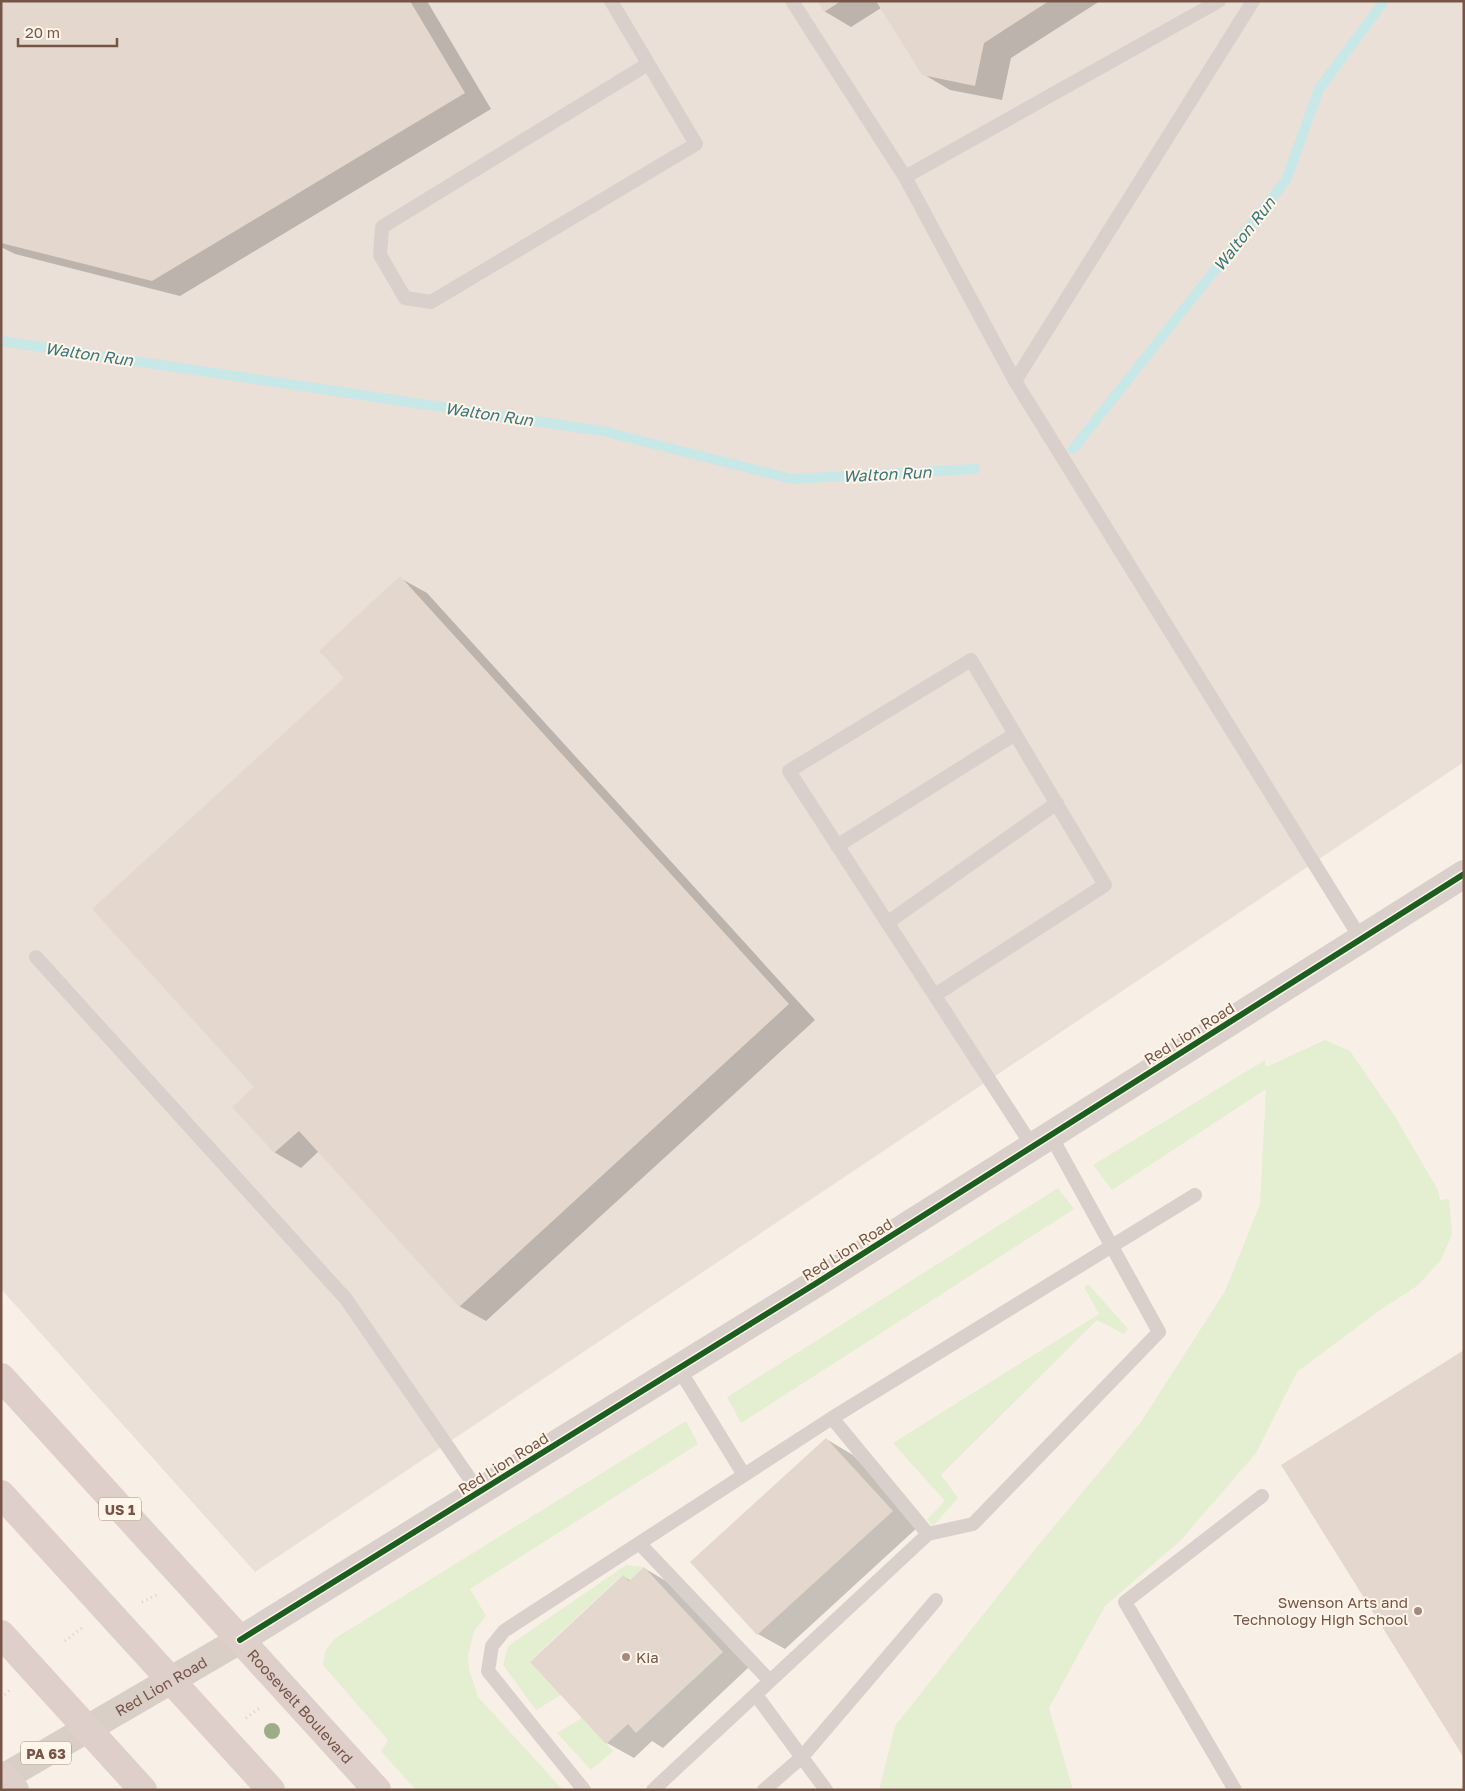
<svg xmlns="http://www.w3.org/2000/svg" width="1465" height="1791" font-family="'Golos Text',sans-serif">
  <rect width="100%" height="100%" fill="#f8f0e7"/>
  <path fill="#eae0d8" d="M1,1h1463v761l-1209,810 -254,-283z"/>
  <path fill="#e4eed0" d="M1325,1040l25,11 46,67 42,72 2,10 9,-1 3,35 -11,26 -24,26 -37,24 -83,62 -41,81 -75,87 -76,66 -56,102 24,82h-194l16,-64 132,-167 114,-137 84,-131 35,-87 6,-115 -154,101 -19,-25 172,-105 1,7z
    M1058,1188l16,21 -333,214 -14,-26z
    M1088,1284l40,45 -4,5 -27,-14 -156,155 17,23 -25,28 -6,-7 18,-18 -52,-58 206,-129 -15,-27z
    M686,1421l12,23 -228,145 16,27 -12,15 -6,25 1,13 9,28 85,93h-147l-35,-39 7,-11 -65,-75 2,-14 9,-12z
    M626,1565l18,2 -15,14 -7,-6 -92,86 31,34 -25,15 -33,-45 5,-19z
    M582,1718l31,33 -22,19 -34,-37z"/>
  <path fill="#0003" d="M1,1h426l64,108 -311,187 -165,-42 -14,-7z
    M818,1h282l-89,57 -9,42 -52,-10 -27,-16 -42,-66 -30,19 -27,-16z
    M400,578l27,15 388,427 -329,301 -27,-15 -140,-155 -18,17 -27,-16 -19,-65 91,-409z
    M826,1439l27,16 66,71 -134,123 -27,-15z
    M644,1568l27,16 78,83 -86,81 -11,-7 -18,17 -27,-15 16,-167 8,5z"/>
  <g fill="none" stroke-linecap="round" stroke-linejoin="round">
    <path stroke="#c8e8e8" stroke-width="10" d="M1,341l601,90 190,48 183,-10
      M1073,449l213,-269 33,-91 65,-88"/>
  </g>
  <path fill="#e4d8ce" d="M1,1h409l55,92 -313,188 -151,-38z
    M817,1h24l-17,11z
    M876,1h173l-65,42 -9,43 -53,-11z
    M400,576l389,428 -330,303 -160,-176 -25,22 -42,-46 22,-20 -162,-178 252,-231 -25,-27z
    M1464,1350v408l-183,-293z
    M826,1438l67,73 -136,124 -67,-73z
    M644,1567l79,85 -87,81 -8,-9 -22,20 -76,-82 93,-87 6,6z"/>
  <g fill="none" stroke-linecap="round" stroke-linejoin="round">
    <path stroke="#dad0cb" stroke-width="3" stroke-dasharray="1 4" stroke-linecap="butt" d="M142,1602l17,-8
      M65,1641l17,-13
      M1,1698l9,-8
      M246,1718l15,-11"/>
    <path stroke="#dad0cb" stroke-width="14" d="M611,1l85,143 -265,158 -26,-4 -25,-43 2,-28 266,-163
      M792,1l113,176
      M1253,1l-238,380 346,558
      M1015,381l-110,-204 314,-176
      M837,846l178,-112
      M887,923l170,-120
      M36,957l310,342 133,193
      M935,995l170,-110 -134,-225 -182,111 244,376
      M679,1369l65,106
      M832,1418l363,-223
      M639,1543l131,138
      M756,1695l70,95
      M584,1790l-96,-119 4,-25 12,-15 328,-213 96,116
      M653,1790l275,-256 45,-10 186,-192 -108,-196
      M764,1790l38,-33 134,-157
      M1235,1790l-110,-188 137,-106"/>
    <path stroke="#dad0cb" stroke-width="28" d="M240,1640l575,-356 649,-410"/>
    <path stroke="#dacfc6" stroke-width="28" id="s1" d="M1,1779l239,-139"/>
    <g stroke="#decfcb" stroke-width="28">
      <path id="s2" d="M1,1377l376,413"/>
      <path d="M1,1494l270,296"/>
      <path d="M1,1634l142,156"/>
      <path d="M1,1775l14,15"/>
    </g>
    <g stroke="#fff5e8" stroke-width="9">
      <path id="cycleway" d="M240,1640l575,-356 649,-410"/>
    </g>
    <use href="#cycleway" stroke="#1b5e20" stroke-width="6"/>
  </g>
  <circle fill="#9cad88" cx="272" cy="1731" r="8"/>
  <g fill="#a48b7e" stroke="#fff5e8" stroke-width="2">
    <circle cx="1418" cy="1611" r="5"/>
    <circle cx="626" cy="1657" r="5"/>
  </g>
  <g text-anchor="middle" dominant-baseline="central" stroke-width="4" stroke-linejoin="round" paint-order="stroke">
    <g fill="#fff5e8" stroke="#9f8477" stroke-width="1">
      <rect x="99" y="1497.5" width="42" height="23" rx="4"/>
      <rect x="21" y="1741.5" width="50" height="23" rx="4"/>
    </g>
    <g font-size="14" font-weight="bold" fill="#765446">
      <text x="120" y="1509">US 1</text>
      <text x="46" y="1753">PA 63</text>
    </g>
    <g font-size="15" fill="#765446" stroke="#fff5e8">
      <text transform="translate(1189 1033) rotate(-32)">Red Lion Road</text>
      <text transform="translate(847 1249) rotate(-32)">Red Lion Road</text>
      <text transform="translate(503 1463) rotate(-32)">Red Lion Road</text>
      <text stroke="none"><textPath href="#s1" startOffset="185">Red Lion Road</textPath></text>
      <text stroke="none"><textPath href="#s2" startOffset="445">Roosevelt Boulevard</textPath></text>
    </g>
    <g font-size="15" fill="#765446" stroke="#fff5e8" text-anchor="end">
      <text x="1408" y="1602">Swenson Arts and<tspan x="1408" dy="17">Technology High School</tspan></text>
      <text x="636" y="1657" text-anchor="start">Kia</text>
    </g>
    <g font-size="16" font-style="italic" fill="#39767d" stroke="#fff5e8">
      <text transform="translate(1244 234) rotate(-52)">Walton Run</text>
      <text transform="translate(89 354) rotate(8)">Walton Run</text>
      <text transform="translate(489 414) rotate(8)">Walton Run</text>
      <text transform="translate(887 474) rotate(-3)">Walton Run</text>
    </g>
  </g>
  <rect width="1465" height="1791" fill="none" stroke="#765446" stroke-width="5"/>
  <path d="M18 38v8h99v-8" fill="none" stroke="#765446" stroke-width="2.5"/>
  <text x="25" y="38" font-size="15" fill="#765446" stroke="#fff5e8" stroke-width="4" paint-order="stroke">20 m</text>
</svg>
